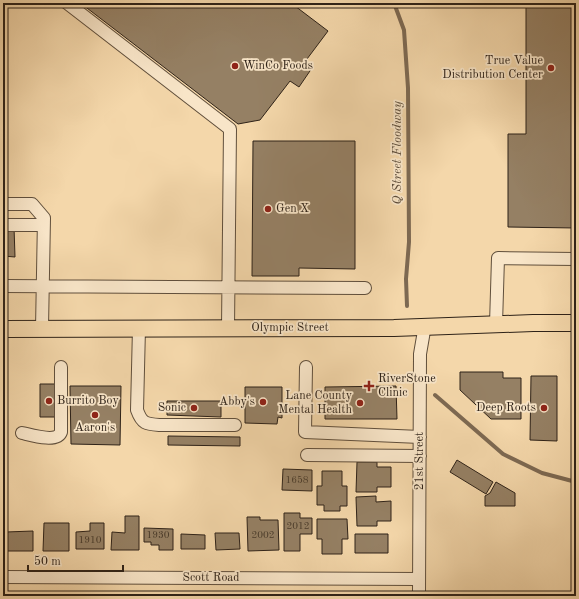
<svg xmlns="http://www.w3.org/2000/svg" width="579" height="599" font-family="'Old Standard TT',serif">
  <rect width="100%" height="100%" fill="#f4d7aa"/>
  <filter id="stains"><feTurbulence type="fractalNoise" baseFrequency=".005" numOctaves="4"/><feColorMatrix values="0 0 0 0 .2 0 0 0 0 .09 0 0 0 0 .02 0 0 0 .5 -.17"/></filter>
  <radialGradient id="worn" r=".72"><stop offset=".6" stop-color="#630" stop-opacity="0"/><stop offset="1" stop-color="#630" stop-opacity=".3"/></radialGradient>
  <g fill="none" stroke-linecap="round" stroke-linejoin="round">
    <path stroke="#7d6952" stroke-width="4" d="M394,3l10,27 4,58 1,154 -3,37 1,27
      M435,395l68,59 39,19 34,9"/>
  </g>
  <path fill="#958064" stroke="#2e2218" d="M85,3h213l-3,3 33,25 -24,32 8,5 -13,19 -9,-6 -30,39 -22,4 -155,-119z
    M526,3h50v225l-68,-1v-93h18z
    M253,141h102v128l-56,-1v8h-47z
    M3,227h11l1,30 -12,-1z
    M460,372h43v6h18v41h-30l-31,-29z
    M531,376h26v65l-27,-1z
    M40,384h19v33h-19z
    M70,386h51l-1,59 -49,-1z
    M396,386l1,33h-72v-32z
    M245,387h37v31l-4,-1 -1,7 -32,-1z
    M167,401h54v16l-54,-2z
    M168,436l72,1v9l-72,-1z
    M457,460l36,22 -7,12 -36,-22z
    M357,462h20v5h14v20h-14v5h-21z
    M283,469l29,1v21l-30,-1z
    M322,471h20v15h5v20h-7v5h-16v-6h-7v-19h5z
    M496,482l19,11v13h-30v-10l5,-3z
    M376,496v6l15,-1v20h-14v5h-20l-1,-29z
    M284,513h16v5h12v16h-12v17h-16z
    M125,516h14v34h-28l1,-18 13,1z
    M247,517h13v3h18l1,30 -31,1z
    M317,519h30l1,20h-6v15h-20v-15h-5z
    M44,523h25v28h-26z
    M90,523h14v26h-28v-17l14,-1z
    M144,528l29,1v21h-14v-5h-8v-3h-7z
    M33,531v20h-27v-19z
    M215,533h24l1,16 -24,1z
    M181,534l24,1v14h-24z
    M355,534h33v19h-33z"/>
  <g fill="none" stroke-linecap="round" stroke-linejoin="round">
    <g stroke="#604f3c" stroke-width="14">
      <path id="minor" d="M67,3l163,126 -2,199
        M3,204h29l12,14 -2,110
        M3,225h40
        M3,286l362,2
        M496,324l2,-66 78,1
        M139,328l-2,82c5,14 9,14 23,15h75
        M306,367l-1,65 115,5
        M22,433c9,2 35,10 39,-1v-65
        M307,455l113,1
        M3,577l416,2
        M419,596l1,-242 5,-29"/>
    </g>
    <g stroke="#2e2218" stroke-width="18">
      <path id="major" d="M3,329l391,-1 139,-5h43"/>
    </g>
    <use href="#minor" stroke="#f8e5c8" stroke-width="12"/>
    <use href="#major" stroke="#f4d7aa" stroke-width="16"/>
  </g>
  <g fill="#8f2418" stroke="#f8e5c8" stroke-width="1.5">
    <circle cx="235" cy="66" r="4"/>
    <circle cx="551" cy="68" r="4"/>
    <circle cx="268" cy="209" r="4"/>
    <path d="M367 380h4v4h4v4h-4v4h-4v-4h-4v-4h4z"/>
    <circle cx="49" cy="401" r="4"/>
    <circle cx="263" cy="402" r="4"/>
    <circle cx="360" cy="403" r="4"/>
    <circle cx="194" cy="408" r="4"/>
    <circle cx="544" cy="408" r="4"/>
    <circle cx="95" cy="415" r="4"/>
  </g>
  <g text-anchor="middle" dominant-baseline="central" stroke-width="3.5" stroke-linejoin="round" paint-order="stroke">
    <g font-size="10" fill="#483a2b">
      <text x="297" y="480">1658</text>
      <text x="298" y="526">2012</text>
      <text x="158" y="535">1930</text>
      <text x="263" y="535">2002</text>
      <text x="90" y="540">1910</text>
    </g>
    <g font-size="12" fill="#2e2218" stroke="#f8e5c8" text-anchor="end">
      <text x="543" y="61">True Value<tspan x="543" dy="14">Distribution Center</tspan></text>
      <text x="243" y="66" text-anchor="start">WinCo Foods</text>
      <text x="276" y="209" text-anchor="start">Gen X</text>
      <text x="378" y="379" text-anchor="start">RiverStone<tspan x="378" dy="14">Clinic</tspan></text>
      <text x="352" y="396">Lane County<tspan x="352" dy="14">Mental Health</tspan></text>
      <text x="57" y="401" text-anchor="start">Burrito Boy</text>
      <text x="255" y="402">Abby's</text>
      <text x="186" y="408">Sonic</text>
      <text x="536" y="408">Deep Roots</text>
      <text x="95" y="428" text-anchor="middle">Aaron's</text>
    </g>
    <g font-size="12" fill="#2e2218" stroke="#f8e5c8">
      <text x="290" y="328">Olympic Street</text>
      <text transform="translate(420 461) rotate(-90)">21st Street</text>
      <text x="211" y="578">Scott Road</text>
    </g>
    <g font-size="13" font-style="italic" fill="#5c4c3a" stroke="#f8e5c8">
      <text transform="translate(397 153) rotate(-90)">Q Street Floodway</text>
    </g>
  </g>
  <rect width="579" height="599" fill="none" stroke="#f4d7aa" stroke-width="16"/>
  <rect x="4" y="4" width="571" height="591" fill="none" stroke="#2e2218" stroke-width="2"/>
  <rect x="8" y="8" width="563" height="583" fill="none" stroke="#2e2218"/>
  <path d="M28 565v6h95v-6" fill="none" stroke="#2e2218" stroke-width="2"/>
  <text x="34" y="565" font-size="12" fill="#2e2218" stroke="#f8e5c8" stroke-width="3" paint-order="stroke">50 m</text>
  <rect width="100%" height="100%" filter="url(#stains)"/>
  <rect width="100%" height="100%" fill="url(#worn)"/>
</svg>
